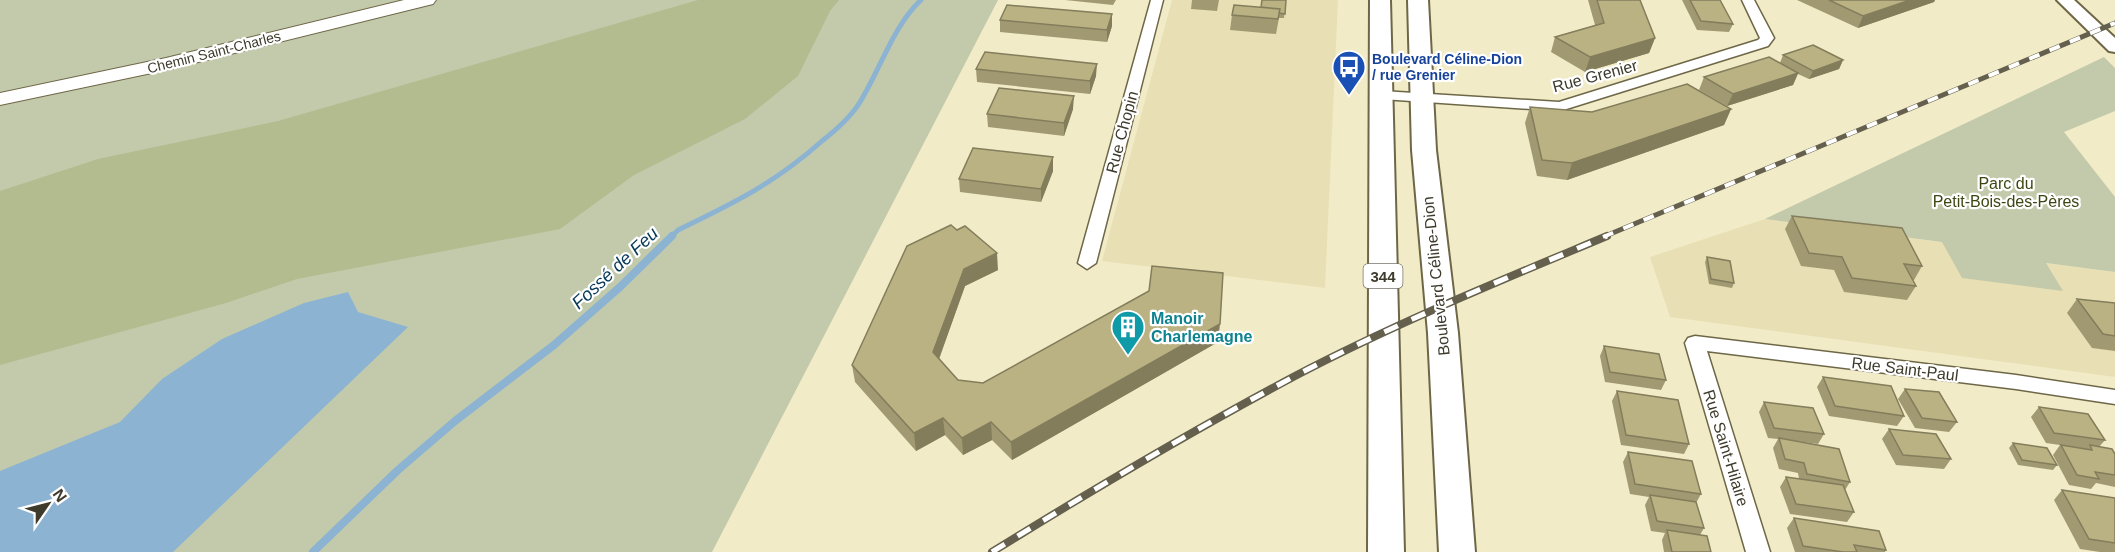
<svg xmlns="http://www.w3.org/2000/svg" width="2115" height="552" font-family="Helvetica,sans-serif">
  <rect width="100%" height="100%" fill="#f2ebc7"/>
  <path fill="#e8e0b4" d="M1172,0h166l-13,288 -223,-27z
    M1765,219l177,23 120,49 -17,-28 70,9v105l-445,-60 -20,-60z"/>
  <path fill="#c2caab" d="M0,0h998l-286,552h-712z
    M2104,57l11,11v43l-51,21 51,65v75l-69,-9 17,28 -101,-13 -20,-36 -177,-23z"/>
  <path fill="#b2bc8f" d="M698,0h141l-9,11 -32,65 -53,43 -111,56 -74,54 -263,50 -71,24 -226,62v-174l98,-32 180,-38z"/>
  <path fill="#8cb3d2" d="M348,292l10,20 50,15 -235,225h-173v-81l120,-49 42,-43 60,-40 82,-36z"/>
  <g fill="none" stroke-linecap="round" stroke-linejoin="round">
    <path stroke="#8cb3d2" stroke-width="5" d="M671,237l7,-7c56,-27 97,-47 144,-89 14,-11 29,-24 38,-39 20,-32 33,-76 61,-102"/>
    <path stroke="#8cb3d2" stroke-width="8" d="M313,552l85,-82 57,-49 99,-76 66,-58 52,-51"/>
    <g stroke="#6e6747" stroke-width="3">
      <path id="minor" d="M1151,0h12l-67,263 -9,6 -9,-6z
        M1742,0h12l20,38 -6,8 -208,65 -178,-12 -7,-4 7,-4 177,11 199,-62 2,-2z
        M1695,336l321,39 99,15v14l-99,-15 -309,-38 63,201h-24l-61,-209 3,-5z"/>
    </g>
    <g stroke="#6e6747" stroke-width="4">
      <path id="tertiary" d="M2057,0h17l41,38v14l-6,-1z"/>
    </g>
    <g stroke="#6e6747" stroke-width="2">
      <path id="secondary" d="M404,0h32l-3,4 -267,66 -166,35v-12l166,-35z"/>
    </g>
    <g stroke="#6e6747" stroke-width="4">
      <path id="primary" d="M1370,0h20l14,552h-36z
        M1408,0h20l8,150 22,183 17,219h-36l-11,-219 -16,-183z"/>
    </g>
    <use href="#minor" fill="#fff" fill-rule="evenodd"/>
    <use href="#tertiary" fill="#fff" fill-rule="evenodd"/>
    <use href="#secondary" fill="#fff" fill-rule="evenodd"/>
    <use href="#primary" fill="#fff" fill-rule="evenodd"/>
    <g stroke="#64604d" stroke-width="5">
      <path id="rail-far1" d="M1603,237l512,-214"/>
    </g>
    <g stroke="#64604d" stroke-width="8">
      <path id="rail" d="M992,552c100,-62 200,-121 303,-176 101,-53 207,-96 312,-140"/>
    </g>
    <use href="#rail-far1" stroke="#fff" stroke-width="4" stroke-dasharray="11" stroke-linecap="butt"/>
    <use href="#rail" stroke="#fff" stroke-width="5" stroke-dasharray="15" stroke-linecap="butt"/>
  </g>
  <path fill="#a19972" d="M1065,0h51l-3,5z
    M1192,0h27l-2,11 -26,-2z
    M1286,0l-2,18h-5l-3,16 -46,-4 2,-15z
    M1588,0h52l15,38 -6,15 -64,19 -34,-20 4,-15 40,-12z
    M1682,0h38l13,24 -4,8 -32,-2z
    M1797,0h138l-1,2 -76,26z
    M1112,14v12l-5,16 -107,-10v-12z
    M1783,55l60,5 -4,9 -30,10 -11,-5 -5,11 -66,21 -28,-16 5,-13 76,-14z
    M976,69l120,7 -6,18 -113,-12z
    M1530,107l62,5 139,-3 -7,16 -157,55 -30,-4 -12,-53z
    M1073,109l-9,27 -76,-9 -1,-13z
    M1053,157v14l-12,31 -81,-10 -1,-13z
    M1792,216l130,50 -8,14h-2l4,6 -9,14 -63,-8 -10,-22 -33,-4 -16,-37z
    M951,225l47,45 -33,16 -26,73 19,21 25,3 235,-41 -206,118 -20,-20 -29,15 -18,-20 -29,16 -61,-69 -3,-17z
    M1707,257l27,26 -2,5 -23,-4 -4,-22z
    M2077,299l38,4v48l-23,-3 -25,-35z
    M1604,346l62,34 -5,10 -56,-8 -5,-26z
    M1823,377l81,39 -7,10 -68,-10 -12,-29z
    M1905,389l52,33 -8,10 -34,-4 -17,-29z
    M1617,391l72,53 -5,10 -63,-9 -9,-44z
    M1764,402l60,32 -6,10 -22,-3 54,41 -5,8 9,22 -7,10 -57,-8 -10,-27 6,-10 13,2 -1,-6 -19,-4 -6,-21 5,-9 -10,-1 -9,-26z
    M2039,407l66,33 -6,7 16,7v33l-19,-4 -5,6 -22,-4 -16,-30 7,-10 -14,-2 -15,-26z
    M1889,429l62,30 -7,10 -48,-4 -14,-26z
    M2013,443l44,22 -4,5 -35,-5 -9,-17z
    M1628,452l73,42 -5,9 8,25 -4,7 11,17h-47l-2,-12 3,-7 -14,-2 -6,-26 4,-8 -19,-3 -7,-32z
    M2062,490l53,8v54h-15l-20,-3 -26,-49z
    M1794,518l92,32 -1,2h-90l-8,-24z"/>
  <path fill="#837d5c" d="M1910,0h25l-1,2 -76,26 5,-12z
    M1112,14v12l-5,16v-12z
    M1655,38l-6,15 -64,19 5,-15z
    M1843,60l-4,9 -30,10 4,-8z
    M1097,64l-1,12 -6,18v-13z
    M1798,73l-5,12 -66,21 6,-12z
    M1074,96l-1,13 -9,27v-13z
    M1731,109l-7,16 -157,55 5,-17z
    M1053,157v14l-12,31v-13z
    M997,253l1,17 -33,16 -30,84 -2,-18 31,-83z
    M1220,324l-2,18 -206,118 -1,-18z
    M943,418l2,17 -29,16 -2,-18z
    M991,422l1,18 -29,15 -1,-17z"/>
  <path fill="#bbb284" stroke="#837d5c" stroke-width="1.5" d="M1262,0h24l-1,14 -6,-1 1,-4 -19,-2z
    M1597,0h43l15,38 -65,19 -35,-20 49,-14z
    M1690,0h30l13,24 -32,-3z
    M1829,0h81l-47,16z
    M1007,5l105,9 -5,16 -107,-10z
    M1234,5l46,4 -2,10 -46,-4z
    M1813,45l30,15 -30,11 -30,-16z
    M985,52l112,12 -7,17 -114,-12z
    M1769,57l29,16 -65,21 -29,-17z
    M1687,84l44,25 -159,54 -30,-3 -12,-53 62,5z
    M999,88l75,8 -10,27 -77,-9z
    M973,148l80,9 -12,32 -82,-10z
    M1792,216l110,12 20,38 -18,-2 12,22 -64,-8 -10,-21 -33,-4z
    M951,225l6,5 8,-4 32,27 -33,16 -31,83 25,28 25,3 166,-92 3,-25 71,7 -3,51 -209,118 -20,-20 -29,16 -19,-20 -29,15 -62,-68 55,-119z
    M1707,257l23,4 4,22 -23,-4z
    M2077,299l38,4v33l-12,-2z
    M1604,346l55,8 7,26 -56,-8z
    M1823,377l68,9 13,30 -69,-10z
    M1905,389l34,3 18,30 -35,-4z
    M1617,391l61,9 11,44 -63,-9z
    M1764,402l49,6 11,26 -50,-6z
    M2039,407l49,7 17,26 -51,-7z
    M1889,429l47,5 15,25 -48,-4z
    M1779,438l60,11 11,33 -43,-8 -3,-11 -19,-4z
    M2013,443l34,5 10,17 -35,-5z
    M2061,445l31,5 -2,-5 22,4 3,5v21l-20,-3 4,7 -22,-4z
    M1628,452l64,9 9,33 -66,-10z
    M1786,477l57,8 11,27 -58,-8z
    M2062,490l53,8v45l-26,-4z
    M1650,495l46,7 8,26 -47,-7z
    M1794,518l85,13 7,19 -32,-5 3,7h-14l-40,-6z
    M1667,530l40,6 4,16h-39z"/>
  <defs>
    <g id="bus-pin" transform="scale(1.725)"><path d="M0 17L-7.5 6A9.5 9.5 0 1 1 7.5 6Z" fill="#1a4fb4" stroke="#fff"/><path d="M-5-6H5V4H4V6H2V4H-2V6H-4V4H-5ZM-3.5-4V0h7V-4ZM-3.5 1.2v1.5H-2V1.2ZM2 1.2v1.5H3.5V1.2Z" fill="#fff"/></g>
    <g id="building-pin" transform="scale(1.725)"><path d="M0 17L-7.5 6A9.5 9.5 0 1 1 7.5 6Z" fill="#0f9aa8" stroke="#fff"/><path d="M-4-6H4V6H1V3H-1V6H-4ZM-2.5-4.3h1.7v1.8h-1.7ZM.8-4.3h1.7v1.8H.8ZM-2.5-1h1.7V.8h-1.7ZM.8-1h1.7V.8H.8Z" fill="#fff"/></g>
  </defs>
  <g fill-rule="evenodd">
    <use href="#bus-pin" x="1349" y="67"/>
    <use href="#building-pin" x="1128" y="327"/>
  </g>
  <g text-anchor="middle" dominant-baseline="central" stroke-width="4.5" stroke-linejoin="round" paint-order="stroke">
    <g font-size="14" fill="#3e3b2c" stroke="#fff">
      <text transform="translate(214 52) rotate(-14)">Chemin Saint-Charles</text>
    </g>
    <g font-size="14" font-weight="bold" fill="#164399" stroke="#fff" text-anchor="start">
      <text x="1372" y="59">Boulevard Céline-Dion<tspan x="1372" dy="16">/ rue Grenier</tspan></text>
    </g>
    <rect fill="#fff" stroke="#78766b" stroke-width="1.5" x="1363.5" y="264" width="39" height="24" rx="4.5"/>
    <g font-size="15" font-weight="bold" fill="#3e3b2c">
      <text x="1383" y="276">344</text>
    </g>
    <g font-size="16" fill="#3e3b2c" stroke="#fff">
      <text transform="translate(1595 76) rotate(-15)">Rue Grenier</text>
      <text transform="translate(1122 132) rotate(-75)">Rue Chopin</text>
      <text transform="translate(1436 276) rotate(-96)">Boulevard Céline-Dion</text>
      <text transform="translate(1905 369) rotate(7)">Rue Saint-Paul</text>
      <text transform="translate(1726 448) rotate(73)">Rue Saint-Hilaire</text>
    </g>
    <g font-size="16" fill="#3d4612" stroke="#fff">
      <text x="2006" y="183">Parc du<tspan x="2006" dy="18">Petit-Bois-des-Pères</tspan></text>
    </g>
    <g font-size="16" font-weight="bold" fill="#0d838f" stroke="#fff" text-anchor="start">
      <text x="1151" y="318">Manoir<tspan x="1151" dy="18">Charlemagne</tspan></text>
    </g>
    <g font-size="18" font-style="italic" fill="#053856" stroke="#fff">
      <text transform="translate(615 268) rotate(-43)">Fossé de Feu</text>
    </g>
  </g>
  <g transform="translate(48 504) rotate(55)" stroke="#ffffff" stroke-width="4.5" paint-order="stroke">
  <path d="M0-4.5L10 22L0 15L-10 22Z" fill="#3e3b2c"/>
  <text y="-9" font-size="16" font-weight="bold" text-anchor="middle" fill="#3e3b2c">N</text>
  </g>
</svg>
